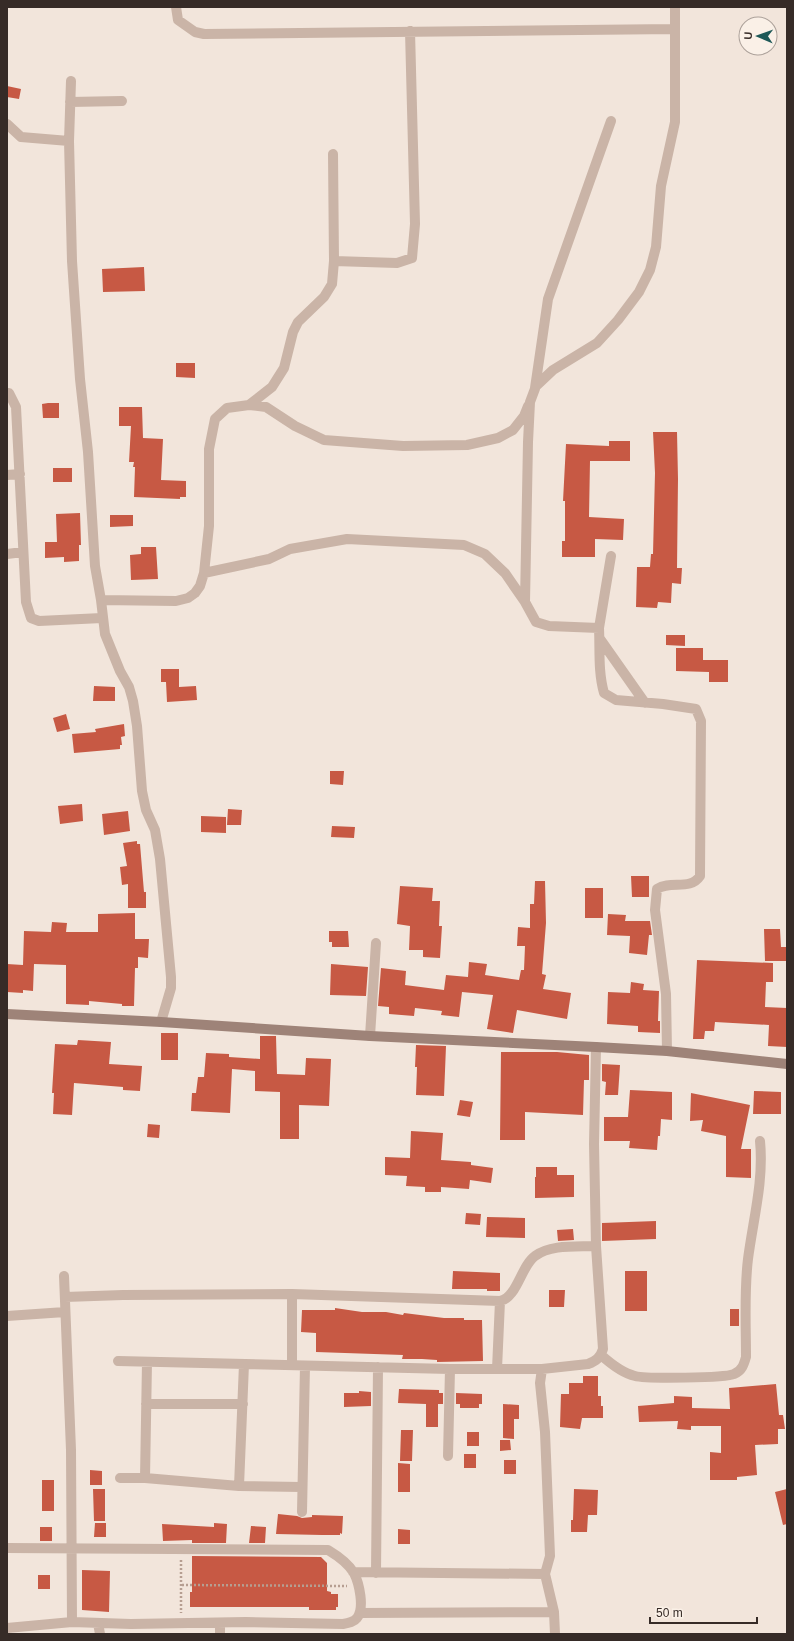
<svg xmlns="http://www.w3.org/2000/svg" width="794" height="1641" font-family="Helvetica,sans-serif">
  <rect width="100%" height="100%" fill="#f2e5db"/>
  <path fill="#c75944" d="M7,86l14,3 -2,10 -12,-2z
    M144,267l1,24 -42,1 -1,-23z
    M176,363h19v15l-19,-1z
    M48,403h11v15h-16l-1,-14z
    M119,407h23l1,31 20,1 -2,41 25,1v16h-6v2l-46,-2 1,-30h-2l1,-5h-5l2,-36h-12z
    M653,432h24l1,47 -1,89h5l-1,16 -9,-1 -1,20 -13,-1 -1,6 -21,-1 1,-40h13l1,-13h2l2,-81z
    M609,441h21v20h-40l-1,56 35,2 -1,21 -28,-1v18h-33v-16h3v-40h-2l3,-57 43,2z
    M53,468h19v14h-19z
    M80,513l1,32h-2v16l-15,1v-5l-19,1v-16h12l-1,-28z
    M110,515h23v11l-23,1z
    M141,547h15l2,32 -27,1 -1,-25 11,-1z
    M666,635h19v11l-19,-1z
    M676,648h27v12h25v22h-19v-10l-33,-1z
    M161,669h18v18l17,-1 1,14 -30,2 -1,-20h-5z
    M94,686l21,1v14h-22z
    M66,714l4,15 -13,3 -4,-14z
    M124,724l1,12 -4,1 1,8h-2v4l-46,4 -2,-19 24,-2 -1,-3z
    M330,771h14l-1,14 -13,-1z
    M82,804l1,17 -23,3 -2,-18z
    M228,809l14,1 -1,15h-14z
    M128,811l2,20 -26,4 -2,-21z
    M201,816l25,1v16l-25,-1z
    M332,826l23,1 -1,11 -23,-1z
    M137,841v3h3l4,48h2v16h-18v-24l-6,1 -2,-18 7,-1 -4,-23z
    M631,876h18v21h-17z
    M535,881h10l1,42 -4,51 4,1 -3,14 28,4 -4,26 -50,-9 -4,23 -26,-4 6,-34 -31,-3 -3,25 -18,-2 1,-4 -27,-3 -1,8 -25,-2v-7l-11,-1 3,-38 25,3 -1,14 39,5 2,-15 22,2 1,-15 18,2 -2,11 34,5 2,-10h3l1,-24h-8l1,-19 12,1v-24h4z
    M400,886l33,2 -1,13h8l-1,25h3l-2,32 -17,-1v-7h-14l1,-24 -13,-2z
    M585,888h18v30h-18z
    M135,913v26h14l-1,19 -10,-1v11h-3l-1,38h-12v-2l-33,-3v4l-23,-1v-39l-32,-1 -1,27 -10,-1v3l-16,-1v-28l16,1 1,-34 27,1 1,-10 15,1 -1,9h32v-18z
    M608,914l18,1 -1,6h25l2,14h-3l-2,20 -18,-2 1,-17 -23,-1z
    M764,929h16l1,18h6v14h-22z
    M329,931h19l1,16h-17v-5h-3z
    M697,960l76,3v19h-7l-1,25 22,1v39l-19,-1 1,-21 -54,-3 -1,9h-9l-1,8h-11z
    M331,964l37,3 -2,29 -36,-1z
    M631,982l13,2 -1,6 16,1 -1,30h2v12l-22,-1v-6l-31,-2 1,-32 22,1z
    M161,1033h17v27h-17z
    M260,1036h16l1,38 28,1 1,-17 25,1 -2,47 -30,-1v34h-19v-47l-25,-1v-20l-23,-2 -2,44 -39,-2 1,-18h4l2,-16h6l2,-24 23,1v3l31,2z
    M78,1040l33,2 -2,22 33,2 -2,25 -17,-1v-3l-49,-4 -2,32 -19,-1 1,-21h-2l3,-49 22,1z
    M416,1045l30,1 -2,50 -28,-1 1,-28h-2z
    M501,1052h56l32,3v25h-5l-1,35 -58,-3v28h-25z
    M602,1064l18,1 -2,30h-13l1,-13 -4,-1z
    M630,1090l42,2v28l-11,-1 -1,17h-2l-1,14 -28,-2 1,-7h-26v-24h24z
    M754,1091l27,1v22h-28z
    M691,1093l59,12 -9,44h10v29l-25,-1v-41l-25,-5 2,-11 -13,1z
    M460,1100l13,2 -3,15 -13,-2z
    M148,1124l12,1 -1,13 -12,-1z
    M411,1131l32,2 -2,27 30,2v3l22,3 -2,15 -21,-3 -1,9 -28,-2v5h-16v-5l-19,-1 1,-10 -22,-1v-18l25,1z
    M536,1167h21v8h17v22l-39,1v-21h1z
    M466,1213l15,1 -1,11 -15,-1z
    M487,1217l38,1v20l-39,-1z
    M656,1221v18l-54,2v-18z
    M573,1229l1,11 -16,1 -1,-11z
    M453,1271l47,2v18h-13v-2h-35z
    M625,1271h22v40h-22z
    M549,1290h16l-1,17h-15z
    M335,1308l27,4h24l17,3 1,-2 40,5h20v2h18l1,41 -46,1v-2l-15,-1h-20l1,-4 -87,-3v-19l-15,-1 1,-22h33z
    M730,1309h9v17h-9z
    M583,1376h15v20h3v10h2v12h-21l-2,11 -20,-2 1,-33h8v-11h14z
    M776,1384l3,31h4l2,14h-7v15l-23,1 2,30 -20,2v3h-27v-28l11,1v-27h-30v4l-14,-1 1,-8 -39,1 -1,-16 36,-3v-7l18,1v11l38,1 -1,-21z
    M399,1389l40,1v3h4v11h-5v23h-12v-23l-28,-1z
    M359,1391l12,1v14l-27,1v-14h15z
    M456,1393l26,1v10h-3v4h-19v-4h-4z
    M503,1404l16,1v14h-5v20l-11,-1z
    M401,1430h12l-1,31h-12z
    M467,1432h12v14h-12z
    M500,1440h10l1,10 -11,1z
    M464,1454h12v14h-12z
    M504,1460h12v14h-12z
    M398,1463l12,1v28h-12z
    M90,1470l12,1v14h-12z
    M42,1480h12v31h-12z
    M93,1489h12v32h-11z
    M574,1489l24,1 -1,25h-9l-1,17h-16v-12h2z
    M787,1489v35l-4,1 -8,-33z
    M278,1514l19,2 5,2 10,-1v-2l31,1 -1,18 -2,-1v2h-18l-46,-1z
    M95,1523h11v14h-12z
    M214,1523l13,1 -1,19h-34v-3l-29,1 -1,-17 52,3z
    M251,1526l15,1 -1,16h-16z
    M40,1527h12v14h-12z
    M398,1529l12,1v14h-12z
    M192,1556l129,1 6,6v28l4,1v2h7v13h-2v3h-27v-3h-119v-15h2z
    M82,1570l28,1 -1,41 -27,-2z
    M38,1575h12v14h-12z"/>
  <g fill="none" stroke-linecap="round" stroke-linejoin="round">
    <path stroke="#b69e91" stroke-width="2.5" stroke-dasharray="2 2" stroke-linecap="butt" d="M181,1560v53
      M182,1585l165,1"/>
    <path stroke="#cab4a7" stroke-width="10" d="M176,7l2,13 17,12 9,2 471,-5
      M70,102l52,-1
      M7,124l14,13 48,4 3,120 8,118 8,73 7,114 6,34 4,34 15,37 9,16 4,14 4,25 5,65 4,19 9,20 5,29 11,118v11l-10,34
      M69,141l2,-60
      M334,261l63,2 15,-5 3,-34 -5,-193
      M535,388l13,-89 63,-178
      M7,393h2l7,14 10,195 5,16 8,3 63,-3
      M249,405l23,-18 12,-19 9,-36 5,-10 26,-25 8,-13 2,-23 -1,-107
      M7,475l13,-1
      M7,554l16,-2
      M204,573l65,-14 21,-10 57,-10 117,6 21,9 20,19 20,29
      M101,600l75,1 12,-3 7,-5 5,-7 4,-13 5,-47v-77l6,-30 12,-11 22,-3 17,2 29,19 29,14 79,6 64,-1 31,-7 15,-8 11,-14 4,-10
      M599,628l12,-72
      M600,639l45,64
      M370,1036l6,-93
      M667,1051l-1,-57 -11,-84 2,-21c14,-9 33,2 43,-13l1,-155 -5,-12 -33,-5 -47,-4 -12,-7c-6,-21 -4,-43 -5,-65l-50,-2 -13,-4 -11,-20 3,-160 2,-40 6,-16 17,-16 44,-27 21,-23 21,-28 11,-22 6,-23 5,-61 14,-64v-115
      M64,1276l7,174 1,172
      M65,1297l58,-2 169,-1 208,7c17,-3 21,-35 35,-45 16,-12 42,-9 61,-10
      M7,1316l58,-4
      M601,1355c10,9 21,18 34,21 11,3 90,2 99,-2 8,-3 10,-10 12,-17 0,-33 -2,-66 2,-98 5,-39 16,-78 12,-118
      M118,1361l332,8h92l46,-5c8,-3 12,-6 15,-15l-7,-103 -2,-102 2,-97
      M244,1364l-5,122 62,1
      M292,1365v-71
      M497,1369l3,-68
      M542,1369l-2,14 5,49 5,124 -5,18 9,38 1,22
      M146,1404h97
      M448,1456l2,-87
      M120,1478h25l94,8
      M145,1478l2,-116
      M302,1512l3,-146
      M7,1548l321,2c10,6 20,13 26,23 5,10 11,35 3,45 -3,4 -8,5 -14,6l-97,-2 -115,2 -59,-2 -65,6
      M353,1572l192,2
      M376,1573l2,-206
      M360,1613l194,-1
      M98,1623l2,11
      M220,1623v11"/>
    <path stroke="#9e8378" stroke-width="10" d="M7,1014l154,8 209,14 226,11 71,4 120,13"/>
  </g>
  <rect width="794" height="1641" fill="none" stroke="#362b27" stroke-width="16"/>
  <g transform="translate(758 36) rotate(272)"><circle r="19" fill="#faf0e7" stroke="#aca19a"/>
  <path d="M0-3L7 15L0 10L-7 15Z" fill="#1d5857"/>
  <text y="-6" font-size="11" font-weight="bold" text-anchor="middle" fill="#362b27">U</text>
  </g>
  <path d="M650 1617v6h107v-6" fill="none" stroke="#362b27" stroke-width="2"/>
  <text x="656" y="1617" font-size="12" fill="#362b27" stroke="#faf0e7" stroke-width="3" paint-order="stroke">50 m</text>
</svg>
